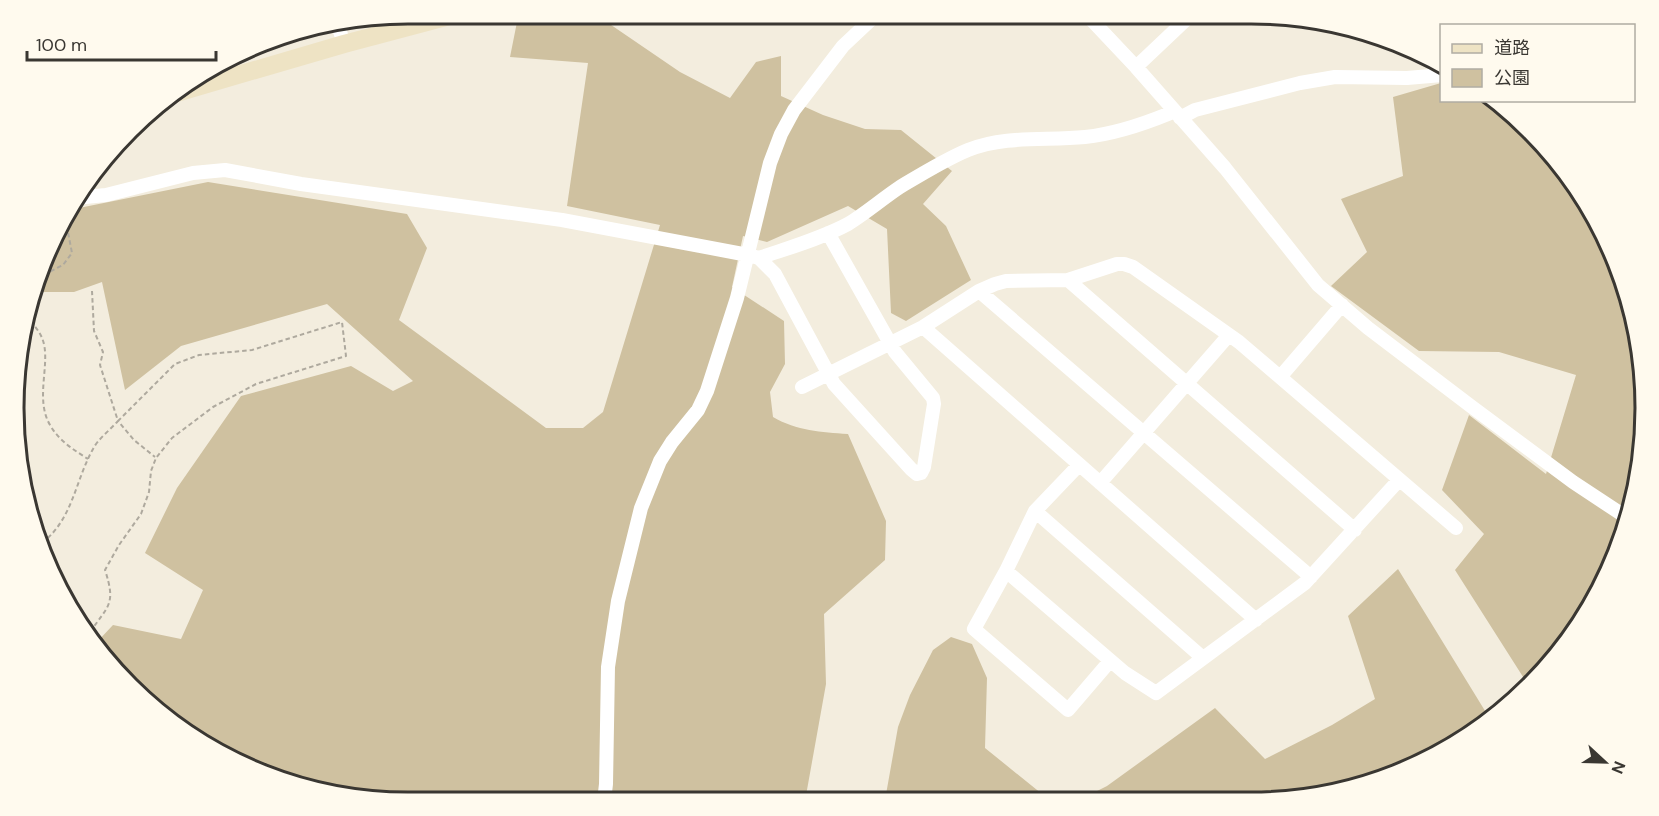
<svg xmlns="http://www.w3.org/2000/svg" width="1659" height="816" font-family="'DM Sans','Noto Sans JP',sans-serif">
  <rect width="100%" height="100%" fill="#f3edde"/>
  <path fill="#cfc1a0" d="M530,14h65l85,58 50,26 26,-36 25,-6v40l42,19 42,14 36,1 51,41 -29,33 23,22 25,54 -65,41 -15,-8 -4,-84 -39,-23 -81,36 -24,-6 -11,51 52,34 1,43 -15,28 3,25c24,14 48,15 75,17l38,87 -1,39 -61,54 2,70 -21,117 -422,1 -77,-13 -72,-27 -105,-75 -32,-45 16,-17 68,14 22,-49 -58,-37 32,-65 64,-92 110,-30 42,25 20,-10 -86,-77 -146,42 -56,44 -23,-108 -28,10h-41l11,-35 25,-47 139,-28 199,32 20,34 -28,72 147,108h37l20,-16 57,-187 -93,-19 21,-143 -78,-6 8,-40z
    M1441,83l1,17 55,1 50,47 45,62 32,71 18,75 3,77 -15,83 -25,66 -57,86 -22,19 -1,-7 -70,-110 29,-36 -42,-44 27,-75 77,59 30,-99 -77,-23 -80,-1 -88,-65 36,-34 -26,-53 62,-23 -10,-79z
    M1398,569l92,150 -20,17 -68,37 -100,26 -223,1 28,-14 108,-78 50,51 67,-34 43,-26 -27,-83z
    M951,637l21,7 15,34 -2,70 57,46 12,6h-169l13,-73 12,-32 23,-45z"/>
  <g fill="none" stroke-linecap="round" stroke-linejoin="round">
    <path stroke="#aea99e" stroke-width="2" stroke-dasharray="4.5 3" stroke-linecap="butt" d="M37,278l26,-13 9,-12 -7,-36
      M26,315c5,7 13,15 16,23 10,23 -8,60 8,87 9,16 24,25 38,34
      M42,543c31,-24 33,-62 51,-94 5,-10 17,-19 25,-28l16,19 21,17
      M90,632c19,-27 26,-28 15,-62l14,-25 22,-31 8,-22 2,-21 5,-13 16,-20 41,-31 43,-23 90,-28 -4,-34 -90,28 -53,5 -24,9 -57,57 -18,-56 3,-13 -9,-21 -2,-40"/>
    <path stroke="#fff" stroke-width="14" d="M1086,14l50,53 89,101 93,117 50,43 104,79 101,75 56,37
      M338,25l6,19
      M1136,67l56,-53
      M1180,118l15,-8 105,-27 35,-6 72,1 35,-3
      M75,198l31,-3 87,-22 32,-3 76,14 261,36 186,35 11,3 16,16 59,110 77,85 6,5 4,-1 3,-6 10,-63 -1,-6 -38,-46 -67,-119
      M759,258c29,-10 61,-19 89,-34 18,-11 34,-25 52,-37 20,-12 46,-28 68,-37 38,-15 78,-9 117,-13 29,-3 56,-12 83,-23l4,-4
      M1068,280l287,250
      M979,291l332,286
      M923,327l333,293
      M1281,376l61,-71
      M802,387l121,-60 56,-36 16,-7 11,-3 62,-1 49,-16h7l9,3 106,75 217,186
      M1079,465l-44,46 -29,60 -32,58 94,81 42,-49
      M1100,483l129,-148
      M1035,511l168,147
      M1006,571l119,102 31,20 149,-110 94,-103
      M604,801l2,-17 2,-117 10,-66 23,-93 19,-47 12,-19 26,-32 9,-19 30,-93 33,-135 11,-29 13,-24 49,-64 34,-32"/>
    <path stroke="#eee3c4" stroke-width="18" d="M166,96l178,-52 113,-30"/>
  </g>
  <path d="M0 0H1659V816H0ZM408 24H1251A384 384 0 0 1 1635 408V408A384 384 0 0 1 1251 792H408A384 384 0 0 1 24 408V408A384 384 0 0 1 408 24Z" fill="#fffaee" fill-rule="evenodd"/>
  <path fill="none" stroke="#3a3732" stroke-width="3" d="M408 24H1251A384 384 0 0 1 1635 408V408A384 384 0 0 1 1251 792H408A384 384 0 0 1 24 408V408A384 384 0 0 1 408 24Z"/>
  <rect x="1440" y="24" width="195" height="78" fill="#fffaee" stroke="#b0aca3" stroke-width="1.5"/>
  <rect x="1452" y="44" width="30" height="9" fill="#eee3c4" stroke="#b0aca3" stroke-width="1.5"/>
  <text x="1494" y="54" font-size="18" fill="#3a3732">道路</text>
  <rect x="1452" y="69" width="30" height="18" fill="#cfc1a0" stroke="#b0aca3" stroke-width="1.5"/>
  <text x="1494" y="84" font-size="18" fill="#3a3732">公園</text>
  <g transform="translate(1605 762) rotate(112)" stroke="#fffaee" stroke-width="4.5" paint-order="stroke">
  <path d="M0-4.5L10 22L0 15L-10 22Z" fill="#3a3732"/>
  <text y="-9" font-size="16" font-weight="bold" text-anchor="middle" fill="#3a3732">N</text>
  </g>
  <path d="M27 51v9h189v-9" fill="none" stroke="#3a3732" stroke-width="3"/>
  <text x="36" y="51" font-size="18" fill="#3a3732" stroke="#fffaee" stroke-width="4.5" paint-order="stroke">100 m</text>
</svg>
